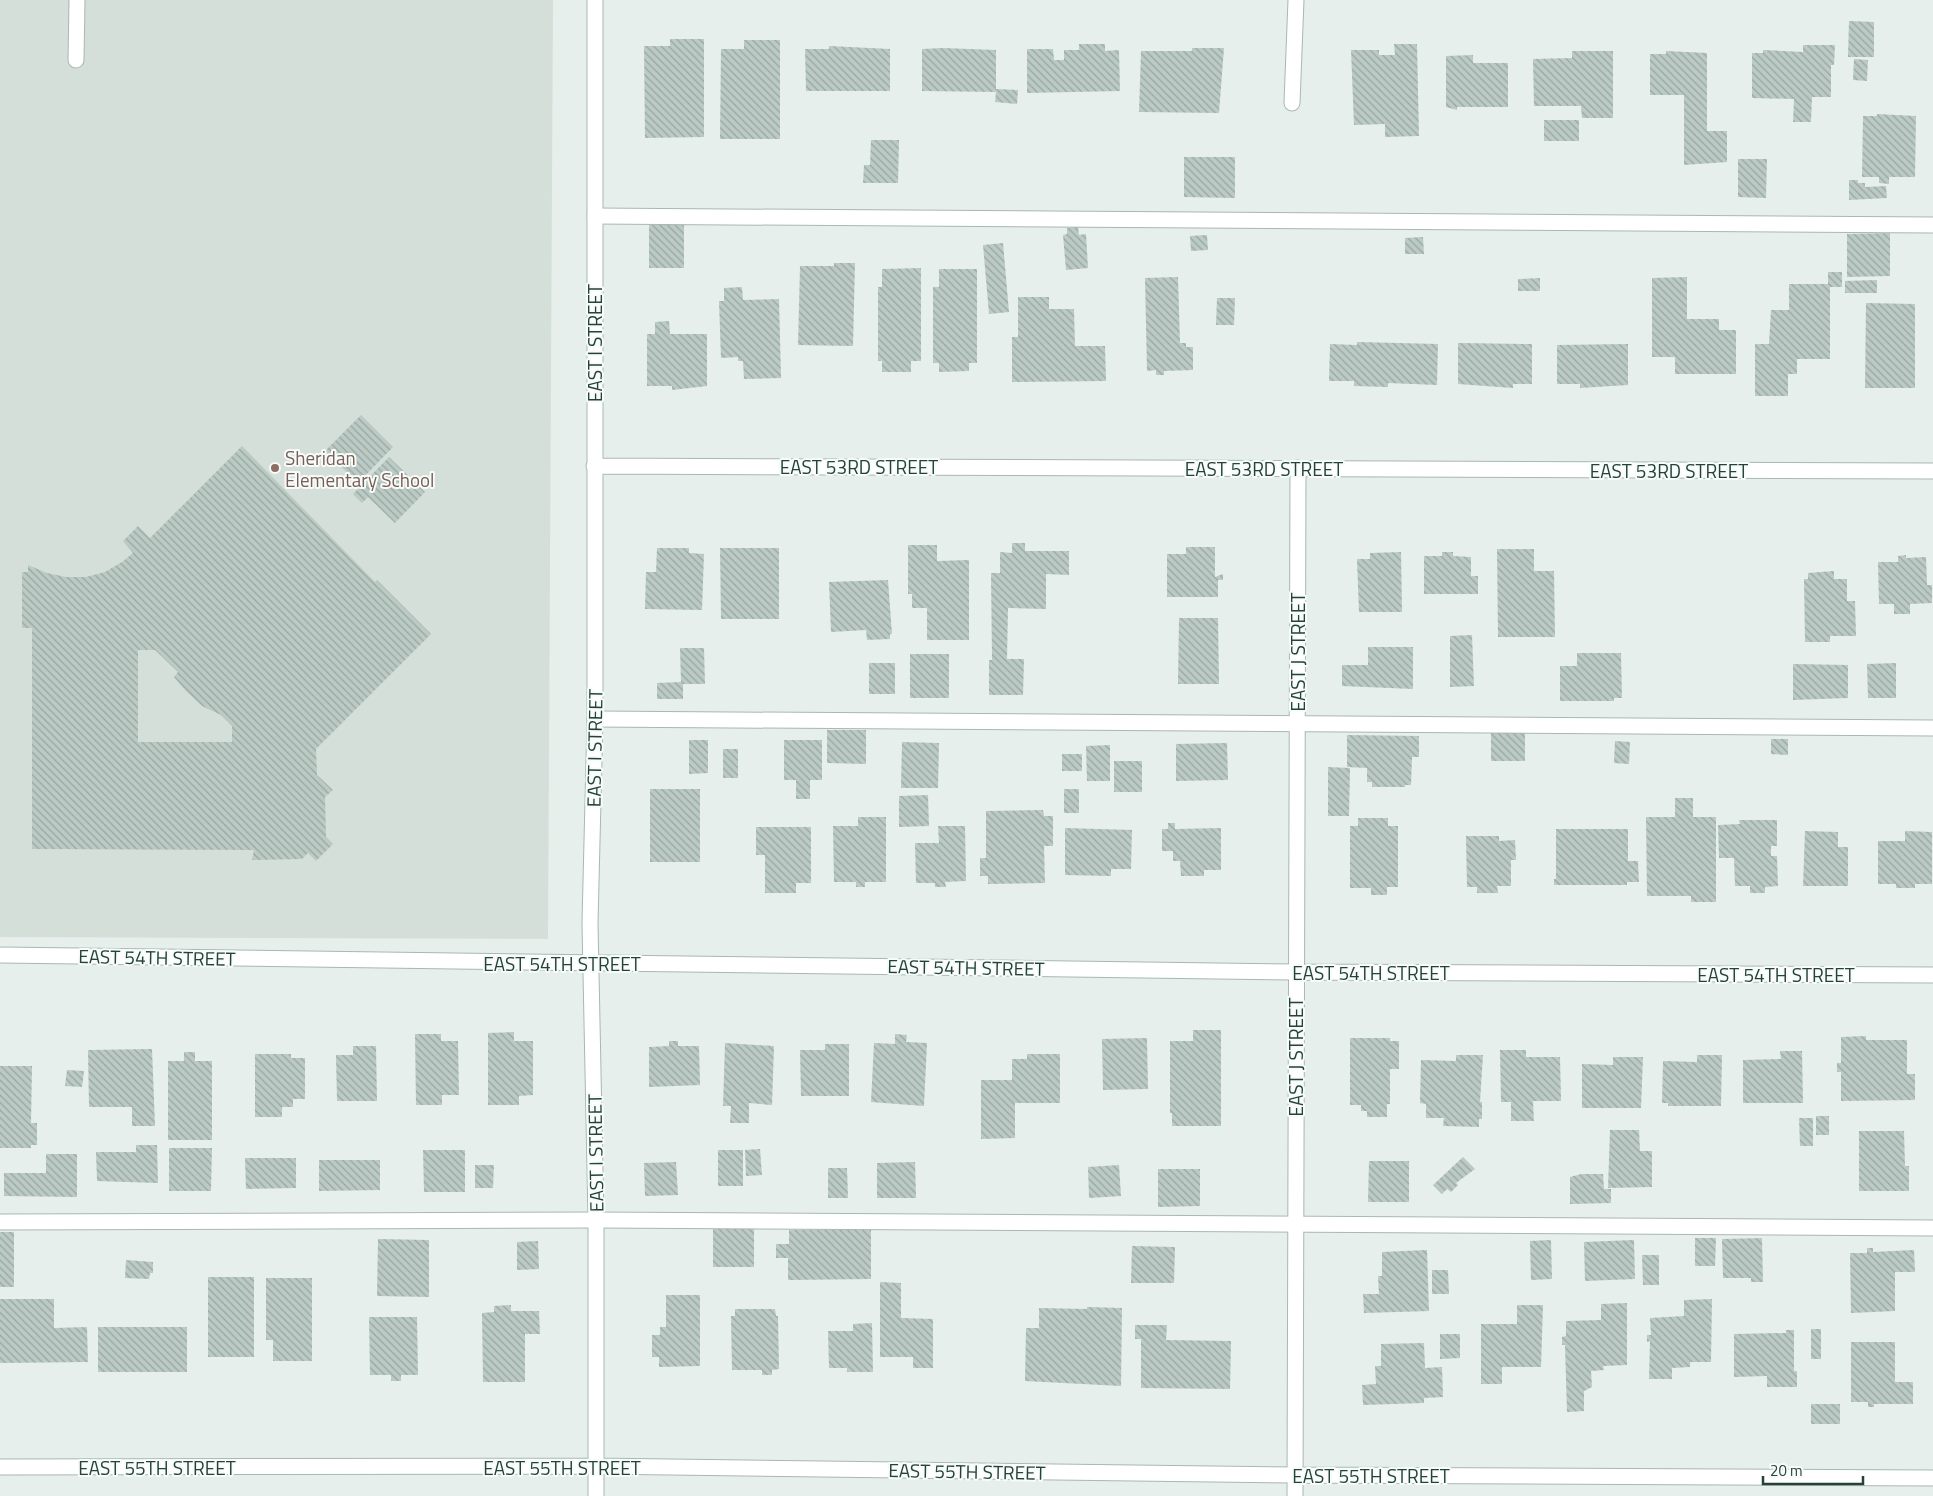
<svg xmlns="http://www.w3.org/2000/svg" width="1933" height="1496" font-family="'Titillium Web',sans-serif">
  <defs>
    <pattern id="building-back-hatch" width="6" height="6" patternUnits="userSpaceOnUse" patternTransform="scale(1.25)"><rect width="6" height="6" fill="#bbcac4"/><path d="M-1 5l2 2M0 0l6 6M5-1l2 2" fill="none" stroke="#98a6a0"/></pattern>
  </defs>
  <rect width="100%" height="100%" fill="#e6efeb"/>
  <path fill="#d4dfda" d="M0,0h553l-5,939 -548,-2z"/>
  <path fill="url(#building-back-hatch)" fill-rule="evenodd" d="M1849,21l25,1v35h-26z
    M670,39h34v98l-59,1 -1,-92h26z
    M744,40h36v99h-60l1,-90h23z
    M1079,44h26v7l14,-1 1,41 -93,2v-44h26l1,11h10v-10h15z
    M1394,44h23l2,92 -34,1v-13l-31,1 -3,-75h28v5h16z
    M1803,45h32l-1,20h-3v32h-19l-1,25h-18l1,-23 -42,-1v-45h11v-3l40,2z
    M829,46l61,3v42h-84l-1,-42h24z
    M943,48l53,2v39l22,1 -1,14 -22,-2 1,-10 -74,-1v-42z
    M1192,48h32l-5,65 -80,-1 2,-61h51z
    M1572,51h41v67h-31l-1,-12h-47l-1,-47 39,-1z
    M1666,51l41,2v78h20v31l-43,3v-70h-34v-41h16z
    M1473,55v8h35v44h-51v3l-11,-3v-51z
    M1854,59l14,1 -1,21 -14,-1z
    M1877,114l39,2 -1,61h-26v7l-10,-1v-6h-17l1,-61h14z
    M1544,120h35v21h-35z
    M871,140h28l-1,43h-35l1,-18h6z
    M1184,157h51v41l-51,-1z
    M1738,159h29l-1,39 -28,-1z
    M1849,180h9v3h7v4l21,-1 1,12 -38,2z
    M684,224v44h-35v-43z
    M1078,227l1,8 7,-1 2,34 -22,2 -3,-35 4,-1v-6z
    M1890,233v43l-43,1v-43z
    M1207,235l1,15 -17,1 -1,-15z
    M1423,237l1,17h-19v-16z
    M1003,243l6,69 -20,2 -6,-69z
    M834,263h21l-2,83 -55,-1 2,-79h34z
    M921,268v93h-10v11h-29v-11h-4v-74h4v-18z
    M939,269h38v94h-8v8l-30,1v-9h-6v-76h6z
    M1828,272h14v15h-12v72h-33v15h-9v22h-33v-52h14l2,-34h18v-26h39z
    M1178,277l2,66h6v4h7v23l-29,1v4h-8v-5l-9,1 -2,-93z
    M1687,277v42h32v11h17v44h-61v-17h-23v-79z
    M1540,278v13h-22v-12z
    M1877,280v13h-32v-12z
    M742,287l1,13 36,-1 2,79 -37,1 -1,-18h-5v-4l-17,1 -2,-57h5v-13z
    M1018,297h31v12h25l1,37h30l1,35 -94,1v-45h6z
    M1217,298h18l-1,27h-18z
    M1866,303l49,1v84h-50z
    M669,321l1,13h37v52l-35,4v-4h-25v-52h8v-12z
    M1357,342l81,2 -1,41 -49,-2v4l-34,-1v-5h-25l1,-37 27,1z
    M1458,343l74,1v40h-19v4l-55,-4z
    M1628,344v41l-48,3v-4h-23v-39z
    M361,415l32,32 -35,36 -33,-32z
    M242,446l133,136 2,-2 54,54 -115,115 1,26 16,15 -8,7 1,40 7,7 -17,17 -8,-8 -6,6 -50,1 2,-10 -222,-1v-221h-10v-56h6v-7l19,8 19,4h20l19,-5 17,-10 11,-9 -10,-12 15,-15 12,12zM138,650h17l23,22 -4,5 11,13 17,16 19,9 11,11v16h-94z
    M389,457l36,35 -30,31 -27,-26 -6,6 -9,-9z
    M1012,543h13v8h44v24l-23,-1v35l-38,-1 -1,51h17l-1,36h-34v-35h3l-1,-87h9v-21l12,1z
    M908,545h29v16l32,-1v80h-42v-32h-15v-14h-4z
    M1186,547h29v30l8,-3v6h-5v17h-51v-43h19z
    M657,548h32v5l15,1 -2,56 -57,-1 1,-37h10z
    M720,548h59v71h-58z
    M1497,549h37v22h20l1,66h-57z
    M1401,552l1,60h-43l-2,-53h13v-6z
    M1442,552h11v4l18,1v19h7v18h-54v-38h18z
    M1906,555v3l20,-1 1,28h5v18l-22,1v10h-16v-10h-15l-1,-42h20v-6z
    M1834,571v8h13v22h8l1,35h-26v6h-25l-1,-63h4v-6z
    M888,580l4,54h-2v5l-23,1 -1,-10 -35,2 -2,-50z
    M1179,618h39l1,66h-41z
    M1472,635l2,51 -24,1v-51z
    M1368,647h45v42l-71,-3v-21h26z
    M680,648h24l1,36h-22v15h-26v-16l24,-1z
    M1577,653h44l1,45h-8v3h-54v-35h17z
    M910,654h39v44h-39z
    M869,663h26v31h-26z
    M1896,663v35h-28l-1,-34z
    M1793,664l55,1v33l-55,2z
    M827,730h39v34l-39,-1z
    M1491,731h34v30h-34z
    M1347,735l72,1v21h-7l-1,28h-6v2h-33v-5h-5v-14l-20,-1z
    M1771,739h17v16l-17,-1z
    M689,740h19v33l-19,1z
    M784,740h38v40h-12v19h-14v-19h-12z
    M1615,741l15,1 -1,22 -15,-1z
    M902,742l37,1 -1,45h-37z
    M1227,743l1,37 -52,1v-37z
    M1110,745v36h-23l-1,-35z
    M723,749h15v29h-15z
    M1062,754h20v17h-20z
    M1114,761h28v31h-28z
    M1328,767l22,1 -1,48h-21z
    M650,789h50v73h-50z
    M1064,789h15v24h-15z
    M928,795l1,31 -30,1v-31z
    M1675,798h18v19h23v85h-25v-6h-44l-1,-79h29z
    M1043,810l1,6h9v30h-9l1,37 -57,1v-8h-8v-18h6v-47z
    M858,817h28v65h-21v5h-9v-5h-22l-1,-56h25z
    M1358,818h30v8h10v61h-11v8h-16v-7h-21v-62h8z
    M1739,820h38v26h-6v10h6l1,30 -13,1v6h-15v-7h-15l-1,-28h-15l-1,-33 22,-1z
    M1168,823h7v6l46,-1v42h-17v6h-23l-1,-15h-7v-10h-11v-22h6z
    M938,826h27l1,55 -21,1 1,5h-11v-4h-19l-1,-40h24z
    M756,827h55v56h-15v10h-31v-38h-9z
    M1065,828l67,2 -1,39h-20v7l-46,-1z
    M1556,829h72v32h10l1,21h-12v3h-73v-6h2z
    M1805,831l33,1v15h10v39h-45z
    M1905,831l27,1v52h-17v4h-19v-4h-18v-43h27z
    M1466,836h33v5l16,-1 1,20h-5v26h-14l1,7h-21v-6h-10z
    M1193,1030h28v96h-49v-13h-2v-72h23z
    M514,1032v9h19v54l-14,1v9h-31v-72z
    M415,1034h26v7h17l1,54h-17v10h-26z
    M895,1034l12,1 -1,7 21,1 -3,63 -53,-4 3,-59 21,1z
    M1866,1036v4h41v34h8v26l-74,1v-29h-4v-9h4v-26z
    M1147,1038l1,51 -45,1 -1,-51z
    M1350,1038h40v3h9v28h-9v35h-3v13h-20v-6h-6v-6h-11z
    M669,1041h9v5h21l1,39 -51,2v-40l20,-1z
    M725,1043l49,3 -2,59 -23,-2v20h-19l1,-17h-8z
    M825,1044h24v52h-48l-1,-46h25z
    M353,1046h23l1,55h-40l-1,-46h17z
    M152,1049l3,77h-23v-19h-43l-1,-57z
    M1500,1050h26v7h34l1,44h-28l1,20h-23v-19h-10z
    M1780,1051h22l1,52h-60v-43l38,-1z
    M184,1052h11v9h17v79h-44v-79h16z
    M255,1054h36v4h14v41h-12v8h-11v10h-27z
    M1027,1054h33v49h-45v35l-34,1v-59h31v-21h15z
    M1456,1055h27l-3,47h2v17h-3v8l-36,-1 1,-8h-18v-14l-6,-1 1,-43 35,1z
    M1697,1055h25l-1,51h-53v-3h-6l1,-42 34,1z
    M1613,1057h30l-2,51h-59v-44l31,1z
    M0,1066h32l-1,57h6v22h-6v3h-31z
    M67,1070l17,1 -2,16 -17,-1z
    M1816,1116h13v19h-13z
    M1799,1118h14v28h-13z
    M1610,1130h29l1,21h12v36l-44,1z
    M1859,1131h45l1,35h4v25h-50z
    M136,1145h21l1,38 -61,-2 -1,-29h40z
    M169,1148h43l-1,43h-42z
    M760,1149l2,26 -16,1 -1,-26z
    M423,1150h42v42h-41z
    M718,1150h25v36h-25z
    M46,1154h31v43l-73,-1v-23h42z
    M1463,1157l12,12 -19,14 2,2 -7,7 -4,-3 -5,5 -9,-9z
    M245,1158h51v30l-50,1z
    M319,1160h61v30l-61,1z
    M1369,1161h40v41h-41z
    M676,1162l2,33 -33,1 -1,-33z
    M915,1162l1,36h-39v-35z
    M475,1165h19l-1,23h-18z
    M1119,1165l2,31 -32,2 -1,-31z
    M828,1168h19l1,30h-20z
    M1158,1169h42v37l-42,1z
    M1581,1174h22l1,15h7v14l-41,1v-27z
    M713,1228h41v39h-41z
    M789,1230h82v49l-83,1v-22h-12v-14h13z
    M0,1232h14v55h-14z
    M1695,1238h21l-1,28h-20z
    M1762,1238l1,44h-12v-4h-28l-1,-39z
    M378,1239l51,1v57l-52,-1z
    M1551,1240l1,39 -21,1 -1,-39z
    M1634,1240l1,39 -50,2 -1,-39z
    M538,1241l1,28 -22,1v-28z
    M1132,1246l43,1 -1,36h-43z
    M1867,1248h6v4l41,-2 1,22h-20v39l-44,2 -1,-60h17z
    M1427,1250l2,61 -65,2 -1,-19h16l-1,-18h4v-24z
    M1642,1255h17v30h-16z
    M126,1260l27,2v11h-3l-1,6 -24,-1z
    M1432,1270h16l1,24h-17z
    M208,1277h46v80h-46z
    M266,1278h46v83h-39v-21h-7z
    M880,1282l21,1v35l32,1v49h-20v-11h-33z
    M666,1295h34v71l-41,1v-10h-7v-22h8v-8h6z
    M0,1299h54v29l33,-1 1,35 -88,1z
    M1712,1299l-1,63h-21v5l-18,1v11h-23l1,-38 -3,1v-7h4l-1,-17 34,-2v-16z
    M1627,1303v62l-24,1 1,4 -13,1 1,16 -8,4v20l-17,1 -2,-67h-3v-8l4,-1v-15l35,-1v-16z
    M511,1305v6h28l1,23h-15v48h-42l-1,-69 12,-1v-6z
    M1517,1305h26l-2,62h-39v17h-21v-60h36z
    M1087,1307l35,1 -1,78 -96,-5 1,-53h13v-20l48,1z
    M735,1309h40l1,7h2l1,53 -7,1v5h-10v-5h-30l-1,-54h4z
    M369,1317h48l1,58h-17v6h-10v-6h-21z
    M872,1323l1,49h-26v-4h-18l-1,-37h25v-7z
    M1135,1325h32l-1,15 65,1 -1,48 -89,-1v-49h-6z
    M98,1327h89v45h-89z
    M1811,1329h10v30h-10z
    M1786,1330h8v41h3v16h-30v-11l-33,1v-43l52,-1z
    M1440,1334h20v24l-20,1z
    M1851,1342h44v40h18v22h-39v3h-6v-5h-17z
    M1424,1343l1,25 17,-1 1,30 -19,1v5l-61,2 -1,-20 14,-1 -1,-18h6v-22z
    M1811,1404h29v20h-29z"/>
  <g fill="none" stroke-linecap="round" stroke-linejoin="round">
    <g stroke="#a8b8b2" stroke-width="17">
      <path id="service" d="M76,60l1,-60
        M595,216l1338,9
        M595,719l1338,9
        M0,1222l596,-2 1337,8"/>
    </g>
    <g stroke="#a8b8b2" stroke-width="17">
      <path id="minor" d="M595,0v719l-5,204 6,297v276
        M1292,103l4,-103
        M594,466l1339,5
        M0,955l1295,17 638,3
        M0,1467l596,-1 700,9 637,3
        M1295,1496l3,-1028"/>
    </g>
    <use href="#service" stroke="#fff" stroke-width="15"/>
    <use href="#minor" stroke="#fff" stroke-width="15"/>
  </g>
  <circle fill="#8d6e63" stroke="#f7fbf9" stroke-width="2" cx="275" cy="468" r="5"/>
  <g text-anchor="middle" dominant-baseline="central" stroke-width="4" stroke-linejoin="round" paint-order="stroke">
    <g font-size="19" fill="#24423a" stroke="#f7fbf9">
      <text transform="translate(594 343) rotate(-90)">EAST I STREET</text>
      <text x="859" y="466">EAST 53RD STREET</text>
      <text x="1264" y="468">EAST 53RD STREET</text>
      <text x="1669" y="470">EAST 53RD STREET</text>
      <text transform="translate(1297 652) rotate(-90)">EAST J STREET</text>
      <text transform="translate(594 748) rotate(-89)">EAST I STREET</text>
      <text transform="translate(157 957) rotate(1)">EAST 54TH STREET</text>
      <text x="562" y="963">EAST 54TH STREET</text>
      <text transform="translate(966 967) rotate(1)">EAST 54TH STREET</text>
      <text x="1371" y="972">EAST 54TH STREET</text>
      <text x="1776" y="974">EAST 54TH STREET</text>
      <text transform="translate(1295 1057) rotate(-90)">EAST J STREET</text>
      <text transform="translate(595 1153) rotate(-91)">EAST I STREET</text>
      <text x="157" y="1467">EAST 55TH STREET</text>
      <text x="562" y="1467">EAST 55TH STREET</text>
      <text transform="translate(967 1471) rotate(1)">EAST 55TH STREET</text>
      <text x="1371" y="1475">EAST 55TH STREET</text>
    </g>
    <g font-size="19" fill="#785e54" stroke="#f7fbf9" text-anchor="start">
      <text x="285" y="457">Sheridan<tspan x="285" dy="22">Elementary School</tspan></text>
    </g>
  </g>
  <path d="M1763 1476v8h100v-8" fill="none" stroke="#24423a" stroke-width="2.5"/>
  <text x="1770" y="1476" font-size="15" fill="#24423a" stroke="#f7fbf9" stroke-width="4" paint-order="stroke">20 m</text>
</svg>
